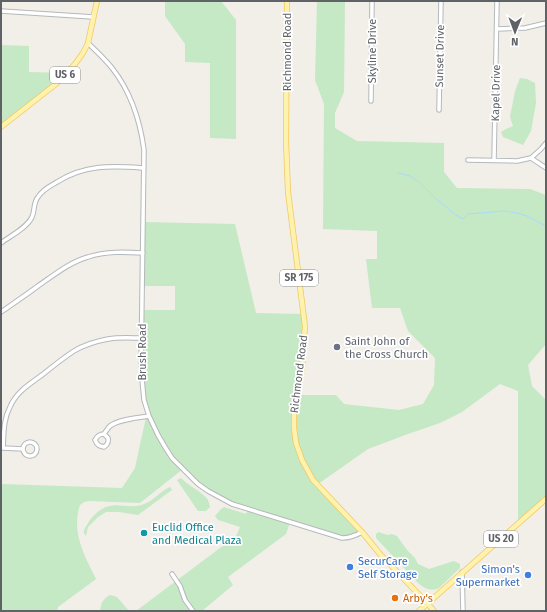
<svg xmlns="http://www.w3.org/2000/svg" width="547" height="612" font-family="'Fira Sans',sans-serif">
  <rect width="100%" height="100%" fill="#f1efe8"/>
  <path fill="#c5e8c5" d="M165,1h56l15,19v119l-26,-1v-75l-25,-1v-18l-20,-28z
    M317,1h28l-1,91 -9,21v15l22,13 87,2v29l13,16 73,1 16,6v149l-18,21 4,21 14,14v99l-28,24v-132l-18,-7 -38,28 -22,11 -32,11 -40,15 -50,35 44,48 -15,6 -57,-16 -4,12 -58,43 5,8 -31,26h-66l100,-75 4,-9 -22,-7 -3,-4 6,-7 3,-2 22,7 2,-5 -16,-5 -24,-13 -25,-22 -43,34 -51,-2 -5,1 -4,3c-9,27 4,50 16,74l-38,28 -1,4h-56v-127l121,4 13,-20 11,-51 3,-1 -7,-29v-77h33v-24h-33l1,-64 92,2 21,89 47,1 1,10 -7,71h39l8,9 55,6 24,-6 11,-19 1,-27 -27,-27 -8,-23h-28l-6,-49h11v-28l-54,-2 1,-125 -9,-24z
    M1,45l28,1v26l38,1 -66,54z
    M520,78l7,1 8,4 1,20 -5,28 -8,14 -20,-8 -2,-5 5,-3 7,-3 -3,-9 5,-26z
    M181,478c7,8 21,13 27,22 1,2 1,4 2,7l-4,4h-8l-21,-31z
    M170,487l2,3 -34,25 -19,-3h-13l-8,5 -10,10 -2,9c-4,-4 -2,-6 1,-11 3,-6 6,-9 12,-14 17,-12 29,0 45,-7 10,-3 16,-13 26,-17z
    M379,532l8,3 5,-1 5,2 10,14 8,8 3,6 11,5 25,-8 6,3v4l-21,20c-8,4 -15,0 -21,-5l-42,-45v-4z
    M110,595l7,2 12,14h-29c1,-8 3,-12 10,-16z"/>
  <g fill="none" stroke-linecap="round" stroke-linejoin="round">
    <path stroke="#aadaff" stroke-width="1" d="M398,173l12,3 8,5 17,17 21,17 7,4 5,-5 36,-3 13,2 10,3 19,10"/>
    <g stroke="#b5b8bc" stroke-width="5.5">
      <path id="minor" d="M1,11l92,6
        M497,29l28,-1 21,-5
        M88,43c8,8 17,16 24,25 19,24 28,52 32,82l-3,219 3,31 5,16 9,19 7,12 7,11 26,26 10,7 24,13 110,34c8,0 13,-2 20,-6
        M371,101l1,-100
        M439,110l2,-109
        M531,158l15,10
        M468,160l49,1 14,-3 10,-9 5,-6
        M494,160l3,-159
        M1,243c9,-7 26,-15 31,-26 3,-6 1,-14 6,-20 4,-7 12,-11 19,-15 29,-18 55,-16 87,-14
        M1,312c13,-9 25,-17 37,-26 16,-11 32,-24 50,-29 18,-6 37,-5 55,-4
        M104,434l4,4c1,5 -1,7 -4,9 -5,-1 -7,-2 -9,-7 2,-4 4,-6 9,-6 2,-3 4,-6 6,-8 9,-7 28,-8 39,-10
        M23 449a7 7 0 1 1 14 0a7 7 0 1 1-14 0Z
        M3,448c1,-14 0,-28 7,-41 6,-15 20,-23 32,-32 10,-8 21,-17 32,-24 10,-6 23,-10 34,-12 11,-2 23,-1 34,-1
        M3,448l20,1
        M462,572l1,39
        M172,574l8,12 5,14 8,11"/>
    </g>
    <g stroke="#f2c960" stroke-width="6">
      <path id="major" d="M287,1l-1,140 2,51 17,134 -3,43 -8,43v16l2,15 6,17 11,20 49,52 18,22 48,50 6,7
        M1,127l55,-43 19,-20 8,-11 5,-10 9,-42
        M419,611l127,-112"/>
    </g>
    <use href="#minor" stroke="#fff" stroke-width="3.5"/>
    <use href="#major" stroke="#fff2af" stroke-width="4.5"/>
  </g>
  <circle fill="#6b7280" stroke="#fff" stroke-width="1.5" cx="337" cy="347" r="4"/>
  <circle fill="#0f9aa8" stroke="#fff" stroke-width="1.5" cx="144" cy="533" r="4"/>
  <g fill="#3f7fe0" stroke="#fff" stroke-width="1.5">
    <circle cx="350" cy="567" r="4"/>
    <circle cx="528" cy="575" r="4"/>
  </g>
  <circle fill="#e8710a" stroke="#fff" stroke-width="1.5" cx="395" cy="598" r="4"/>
  <g text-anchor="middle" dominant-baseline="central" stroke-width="3.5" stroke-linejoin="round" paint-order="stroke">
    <g fill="#fff" stroke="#8f9295" stroke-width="1">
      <rect x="50" y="67" width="30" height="16" rx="3"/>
      <rect x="280" y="270" width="38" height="16" rx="3"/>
      <rect x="484" y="531" width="34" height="16" rx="3"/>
    </g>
    <g font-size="10" font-weight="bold" fill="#5f6368">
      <text x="65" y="75">US 6</text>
      <text x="299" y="278">SR 175</text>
      <text x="501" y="539">US 20</text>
    </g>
    <g font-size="11" fill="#5f6368" stroke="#fff">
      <text transform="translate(372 51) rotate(-90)">Skyline Drive</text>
      <text transform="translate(287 52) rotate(-90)">Richmond Road</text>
      <text transform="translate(440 56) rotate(-89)">Sunset Drive</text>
      <text transform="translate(496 93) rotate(-89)">Kapel Drive</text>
      <text transform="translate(142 352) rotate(-90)">Brush Road</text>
      <text transform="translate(299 374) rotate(-83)">Richmond Road</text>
    </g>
    <g font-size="11" fill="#5b616d" stroke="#fff" text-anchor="start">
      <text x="345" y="341">Saint John of<tspan x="345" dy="13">the Cross Church</tspan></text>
    </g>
    <g font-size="11" fill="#0d838f" stroke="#fff" text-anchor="start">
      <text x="152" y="527">Euclid Office<tspan x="152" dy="13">and Medical Plaza</tspan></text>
    </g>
    <g font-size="11" fill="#366cbe" stroke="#fff" text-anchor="start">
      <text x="358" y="561">SecurCare<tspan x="358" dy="13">Self Storage</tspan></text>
      <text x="520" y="569" text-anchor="end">Simon's<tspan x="520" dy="13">Supermarket</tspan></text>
    </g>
    <g font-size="11" fill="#c56008" stroke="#fff" text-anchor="start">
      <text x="403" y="598">Arby's</text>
    </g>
  </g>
  <rect width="547" height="612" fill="none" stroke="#5f6368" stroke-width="4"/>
  <g transform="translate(515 32) rotate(181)" stroke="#ffffff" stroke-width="3" paint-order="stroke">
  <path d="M0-3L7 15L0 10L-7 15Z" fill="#5f6368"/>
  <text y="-6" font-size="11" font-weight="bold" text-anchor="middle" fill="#5f6368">N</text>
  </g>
</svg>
